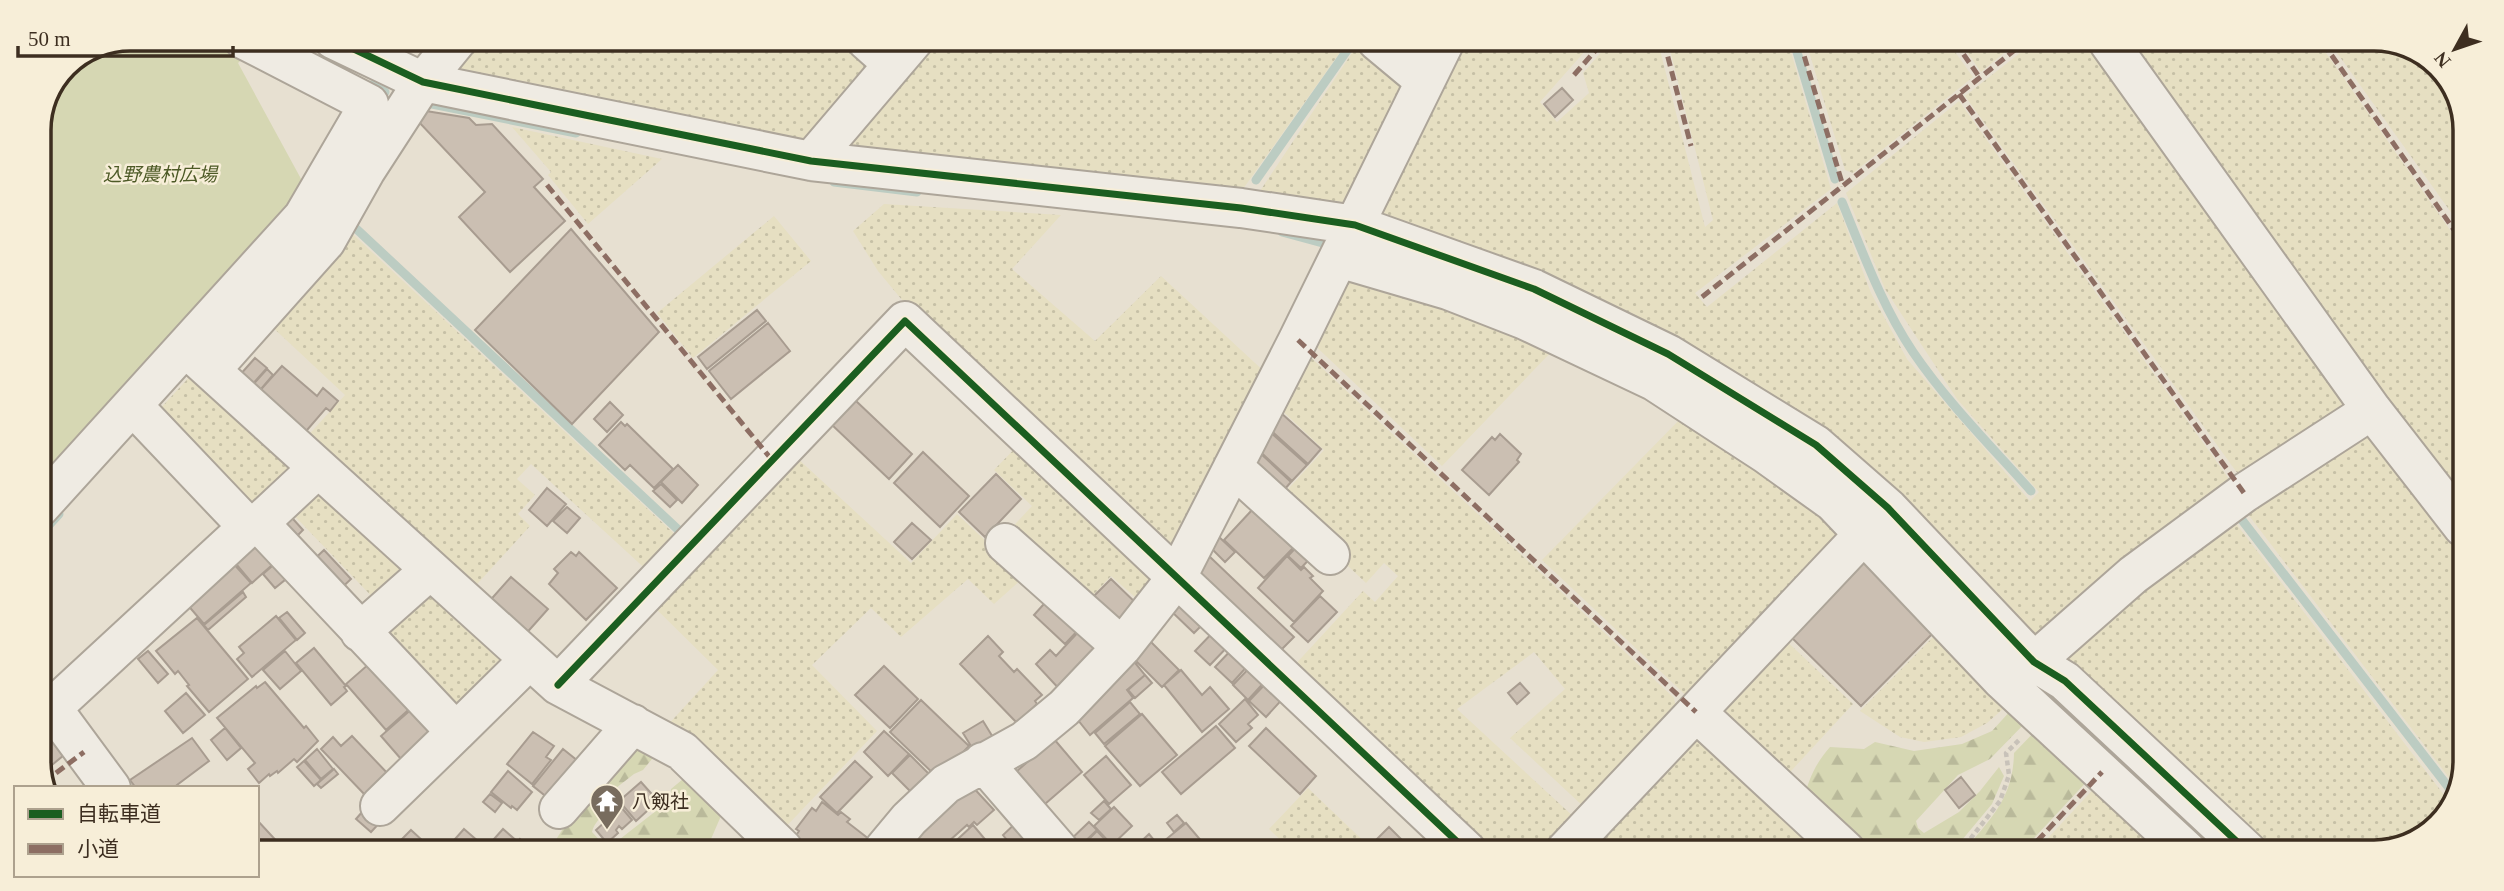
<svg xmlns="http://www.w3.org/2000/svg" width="2504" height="891" font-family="'Times New Roman','Noto Sans JP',serif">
  <defs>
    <pattern id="farmland-dots" width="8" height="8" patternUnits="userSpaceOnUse" patternTransform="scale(1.75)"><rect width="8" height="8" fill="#e6dfc2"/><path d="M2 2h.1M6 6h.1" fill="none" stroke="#c6c0a6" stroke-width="1.8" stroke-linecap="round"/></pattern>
    <pattern id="forest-firs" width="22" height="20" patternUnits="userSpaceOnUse" patternTransform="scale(1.75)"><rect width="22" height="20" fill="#d6d7b3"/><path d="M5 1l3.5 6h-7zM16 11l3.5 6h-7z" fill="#b9b99a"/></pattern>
  </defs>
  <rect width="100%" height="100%" fill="#e7e0d1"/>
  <path fill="url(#farmland-dots)" d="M467,39l389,1 22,19 -61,84 -367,-68z
    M925,40l423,1 -105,148 -402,-36z
    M1360,41l48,38 -66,134 -82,-22z
    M1463,41l130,1 -53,60 17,20 32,-29 -6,-20 27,-31h48l47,185 8,-7 -45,-178h120l43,147 -136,104 12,14 130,-104 34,90 36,66 123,142 9,-9 -82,-93 -72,-110 -39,-96 113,-92 275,385 -199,158 -660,-430z
    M1806,42h142l25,35 -120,96 -8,-3z
    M1960,42h57l-36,30z
    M2034,42l67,1 260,361 -118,77 -278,-385z
    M2119,43h200l145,207 -1,244 -3,2z
    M2330,43h73l43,31 19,49v109z
    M512,127l150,32 -74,65 -40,-49 3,-3z
    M884,204l177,11 -49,54 83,72 66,-65 107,99 -91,181 -270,-250 -29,-35 -25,-40z
    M774,216l37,45 -118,97 -36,-45z
    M344,226l338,315 -31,33 -120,-110 -14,15 18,16 -17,19 12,12 -61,67 -166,-152 42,-46 -78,-73z
    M1343,269l212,79 -113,118 -135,-128z
    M1305,352l369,346 2,10 -91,100 -75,-70 55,-49 -31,-37 -77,57 118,109 -30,33h-60l-194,-182 72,-78 12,11 23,-26 -14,-13 -18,20 -88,-83 46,-50 -50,-47z
    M194,372l110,101 -48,45 -98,-107z
    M1686,413l166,123 -159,166 -151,-142z
    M2367,429l95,111 -2,252 -216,-283z
    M1022,441l144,133 -22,31 -33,-29 -27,29 -77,-72 25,-27 -38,-36z
    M795,456l116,107 46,-49 67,63 -30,27 -26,-25 -67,58 -30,-29 -59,57 65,66 -97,102 -114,-106 52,-57 -70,-69z
    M315,480l98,91 -32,35 -96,-100z
    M2231,517l220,287 -22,30 -54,18h-100l-216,-198z
    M435,588l80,73 -59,61 -87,-87z
    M1942,628l70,73 -25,22 -26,14 -37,5 -24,-5 -40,-26z
    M1778,633l75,71 -73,79 -72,-69z
    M1698,721l140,130h-262z
    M2099,783l74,69h-138z
    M1308,788l65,62h-82l-22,-21z"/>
  <path fill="url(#forest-firs)" d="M2012,709l16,11 -38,39 -32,16 -42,46 2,7 6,5 35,-21 21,-21 19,-24 5,9 -12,28 -40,48 -97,-1 -52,-48c5,-23 12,-39 27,-56l34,2 11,-7 39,9 48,-7 30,-13z
    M2039,727l52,50 -70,75h-58c28,-34 50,-53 51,-99z
    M633,745l23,9 -13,16 -9,4 -18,14c1,25 -19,25 -24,44l13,14h6l59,-46 1,-11 12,-10 41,30 -13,30 6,10h-160v-11l14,-22z"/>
  <path fill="#d6d7b3" d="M130,39h93l24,15 -9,9 68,125 -267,301v-365l27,-59z"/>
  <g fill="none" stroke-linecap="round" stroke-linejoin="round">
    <path stroke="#bcccc2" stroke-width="9" d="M1794,42l41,137
      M371,85l14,7
      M427,103l149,30
      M1256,180l97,-138
      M834,182l83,10
      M1842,202c21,51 40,104 71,150 34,50 78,94 118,139
      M349,222l337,315
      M1282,232l48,13
      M2242,520l214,277
      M39,536l20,-22"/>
  </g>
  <path fill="#cbbfb2" stroke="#a89c90" stroke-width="2" d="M1562,88l11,12 -18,17 -11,-13z
    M426,111l43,7 7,7 16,-1 51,55 -9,8 31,34 -55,51 -51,-55 26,-25 -68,-72z
    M571,229l88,103 -87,92 -97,-94z
    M757,310l9,11 -59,48 -9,-12z
    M768,323l22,28 -59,48 -22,-28z
    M255,358l12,10 -16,18 -12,-10z
    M282,366l35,30 6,-8 15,13 -8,10 -4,-3 -25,29 -46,-41z
    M267,369l6,6 -17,20 -7,-6z
    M855,400l57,54 -23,25 -58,-55z
    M610,402l13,13 -16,17 -13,-13z
    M1280,412l41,37 -13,15 -42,-38z
    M621,422l4,4 2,-2 46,45 -19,19 -24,-23 -5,5 -26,-25z
    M1268,430l39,35 -15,16 -38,-35z
    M1500,434l21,20 -4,6 2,2 -30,33 -27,-25 30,-33 3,3z
    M923,452l46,44 -29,31 -46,-44z
    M1259,452l32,30 -13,15 -33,-30z
    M678,465l20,20 -16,18 -21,-21z
    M996,474l25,25 -36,38 -26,-25z
    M661,484l16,16 -7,7 -17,-16z
    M547,488l19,16 -19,22 -18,-16z
    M567,507l13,11 -13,15 -14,-12z
    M284,509l19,21 -9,9 -20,-21z
    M1252,510l41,38 -29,30 -40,-38z
    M912,523l19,17 -19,19 -18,-17z
    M259,533l21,25 -28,25 -21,-25z
    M1217,535l18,17 -10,10 -17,-17z
    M1304,539l13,12 -16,17 -13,-12z
    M324,550l27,29 -18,17 -27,-29z
    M571,552l5,4 3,-4 38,36 -31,32 -37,-36 9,-11 -4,-4z
    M1861,552l77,76 -77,78 -77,-76z
    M1209,556l85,81 -16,16 -85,-80z
    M1287,556l14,14 3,-3 9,9 -3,2 13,13 -29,31 -36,-34z
    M279,560l12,15 -16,13 -12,-14z
    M232,562l19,21 -47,41 -18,-21z
    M511,577l37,32 -25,28 -37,-32z
    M1111,579l28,27 -20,22 -29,-28z
    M243,592l3,5 -38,33 -4,-5z
    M1052,595l31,30 -18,19 -31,-29z
    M1320,596l17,16 -29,30 -17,-16z
    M1184,597l24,22 -14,14 -23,-22z
    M287,612l18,21 -8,7 -18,-22z
    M276,616l20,24 -44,37 -15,-18 7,-6 -5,-6z
    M197,618l51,61 -39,33 -22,-26 2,-1 -11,-14 -3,3 -19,-23z
    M1219,626l14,15 -23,24 -15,-14z
    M1081,629l22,21 -40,43 -27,-29 14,-14 6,6z
    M988,636l15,16 -4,4 15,16 3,-3 25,26 -7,6 2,3 -20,19 -57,-59z
    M1149,640l30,30 -17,17 -30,-30z
    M1236,645l16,16 -20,22 -17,-16z
    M314,648l32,38 -2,1 3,4 -16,14 -35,-42z
    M148,651l20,23 -10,9 -20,-24z
    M285,651l16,20 -21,18 -17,-19z
    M1132,659l13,16 -18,15 6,8 -43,37 -16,-20z
    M1255,662l14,15 -21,23 -15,-15z
    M370,663l45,41 -29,26 -40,-46z
    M884,666l34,33 -28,29 -35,-33z
    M1181,670l21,25 8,-8 19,22 -27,23 -38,-47z
    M1145,675l7,8 -17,15 -7,-8z
    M1271,678l16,16 -21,23 -17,-16z
    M265,682l39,46 2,-2 12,15 -21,21 -3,-3 -16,14 -1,-2 -7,5 -1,-2 -10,9 -11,-14 7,-6 -38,-45 39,-32 1,2z
    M1520,683l9,10 -12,11 -9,-11z
    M186,693l19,22 -22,18 -18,-22z
    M1245,699l13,16 -10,9 4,4 -16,14 -17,-18z
    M921,700l48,46 -31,32 -48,-46z
    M1130,702l10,12 -36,30 -9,-11z
    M415,706l21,23 -35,30 -20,-23z
    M1142,714l35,41 -37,31 -35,-40z
    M983,721l11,18 -20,12 -11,-18z
    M1216,726l19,22 -54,46 -19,-22z
    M225,728l16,20 -14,12 -16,-20z
    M1266,728l50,48 -16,18 -51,-48z
    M884,731l25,23 -21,22 -24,-24z
    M533,732l21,14 -8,11 5,3 -19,24 -25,-20z
    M49,736l15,19 -23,19 -2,-6v-24z
    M352,736l38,40 -23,21 -46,-48 12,-12 8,9z
    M192,738l17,23 -32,24 2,3h-43l-6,-8z
    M1054,739l28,33 -44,38 -28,-33z
    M317,749l16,20 -12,10 -16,-19z
    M563,749l20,16 -30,37 -20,-16z
    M910,755l20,20 -18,18 -20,-20z
    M1106,756l25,29 -22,19 -25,-29z
    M304,761l17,19 -7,6 -17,-19z
    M855,761l17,16 -35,36 -17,-16z
    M334,769l4,5 -17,14 -4,-4z
    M508,771l24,21 -15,18 -5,-4 -1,2 -20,-16z
    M1961,777l14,18 -16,13 -14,-18z
    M641,782l17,19 -22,20 -17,-20z
    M969,783l25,27 -17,15 -3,-3 -5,5 -2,-2 -28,25 -13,-1 -15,-17z
    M490,794l12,9 -7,9 -12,-10z
    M1104,801l7,8 -12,11 -8,-7z
    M822,802l16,13 3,-3 9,7 -3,3 27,21 -5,6h-64l-12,-9 6,-9 -3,-2 16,-21 4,3z
    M369,804l15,14 -13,14 -15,-13z
    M621,807l11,13 -10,9 -3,-3 -3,4 2,3 -11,10 -11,-13 11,-10 2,2 4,-3 -2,-3z
    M1114,807l18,19 -20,19 -18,-19z
    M1177,815l7,8 -10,9 -7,-9z
    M257,820l26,28h-26z
    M1019,820l17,19 -13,11h-8l-12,-15z
    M1089,822l8,8 -21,20 -10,-6z
    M1186,823l23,27h-37l-8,-9z
    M973,825l21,25h-48z
    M1389,827l16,16 -8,7h-20l-6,-5z
    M464,829l22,19 17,-19 15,13 2,-3 10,9h-83z
    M411,830l12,11 -7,7h-4l-10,-9z
    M1097,831l18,19h-37z
    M1149,834l9,11 -6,5h-18l-1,-1z"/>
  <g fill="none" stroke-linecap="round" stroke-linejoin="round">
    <g stroke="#ada599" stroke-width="42">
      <path id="minor" d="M333,39l90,43 388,79 430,47 114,17 179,64 134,65 148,91 72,63 146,154 31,19 183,171
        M866,40l27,24
        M1377,41l48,40
        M2109,43l263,367 91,117
        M811,161l103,-121
        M1339,258l109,32 77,30 129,61 112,73 67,48 168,177 187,173
        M186,348l372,337 124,66 101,98
        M211,370l115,-129 40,-71 57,-88 35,-43
        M1233,467l97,88
        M39,508l264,-291 66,-113 -126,-65
        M259,523l59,-55
        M248,527l11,-4 197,209 73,-72
        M1005,543l117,104
        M360,632l70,-62
        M2034,662l99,-87 111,-82 128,-83
        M558,685l347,-364 562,530
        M1696,712l150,139
        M983,762l76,88
        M111,788l-59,-80 196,-181 -115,-121
        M380,806l76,-74
        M559,809l74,-85
        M884,849l25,-30 37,-35 78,-43 40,-33 58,-61 55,-70 121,-237 147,-299
        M1565,851l317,-336"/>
    </g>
    <path stroke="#c8c2b9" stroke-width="4.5" stroke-dasharray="5 3.5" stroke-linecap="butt" d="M1960,852l40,-51 9,-26 -3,-22 13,-13"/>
    <use href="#minor" stroke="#efebe3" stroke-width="38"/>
    <path stroke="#8d6e63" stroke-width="5" stroke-dasharray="10 5" stroke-linecap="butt" d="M1664,42l27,104
      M1800,42l43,144
      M1955,42l25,36
      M2323,43l141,201
      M1574,75l29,-33
      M1959,94l285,399
      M547,185l225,275
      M1702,297l323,-255
      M1298,340l398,372
      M44,782l40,-30
      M2027,852l75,-80"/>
    <g stroke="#f7eed8" stroke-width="11">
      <path id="cycleway" d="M333,39l90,43 388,79 430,47 114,17 179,64 134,65 148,91 72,63 146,154 31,19 183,171
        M558,685l347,-364 562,530"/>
    </g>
    <use href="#cycleway" stroke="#1b5e20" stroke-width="7"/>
  </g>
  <defs>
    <g id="temple-pin" transform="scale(1.75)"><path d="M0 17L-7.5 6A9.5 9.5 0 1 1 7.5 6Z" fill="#786c5e" stroke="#f7eed8"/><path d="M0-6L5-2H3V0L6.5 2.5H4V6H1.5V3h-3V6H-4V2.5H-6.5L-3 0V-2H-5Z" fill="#fff"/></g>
  </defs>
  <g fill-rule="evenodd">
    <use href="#temple-pin" x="607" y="801"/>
  </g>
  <g text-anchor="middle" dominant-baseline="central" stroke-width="5" stroke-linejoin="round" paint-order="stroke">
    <g font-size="19" font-style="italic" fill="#4d5a26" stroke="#f7eed8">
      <text x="160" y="174">込野農村広場</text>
    </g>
    <g font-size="19" fill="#3d2e20" stroke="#f7eed8" text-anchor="start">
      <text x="632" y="801">八剱社</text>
    </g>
  </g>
  <path d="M0 0H2504V891H0ZM130 51H2374A79 79 0 0 1 2453 130V761A79 79 0 0 1 2374 840H130A79 79 0 0 1 51 761V130A79 79 0 0 1 130 51Z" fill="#f7eed8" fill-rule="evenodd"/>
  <path fill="none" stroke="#3d2e20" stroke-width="3.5" d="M130 51H2374A79 79 0 0 1 2453 130V761A79 79 0 0 1 2374 840H130A79 79 0 0 1 51 761V130A79 79 0 0 1 130 51Z"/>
  <rect x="14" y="786" width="245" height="91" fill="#f7eed8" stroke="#ada18e" stroke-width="2"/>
  <rect x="28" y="809" width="35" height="10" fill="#1b5e20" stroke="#ada18e" stroke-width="2"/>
  <text x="77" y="821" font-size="21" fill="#3d2e20">自転車道</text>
  <rect x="28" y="844" width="35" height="10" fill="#8d6e63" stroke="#ada18e" stroke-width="2"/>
  <text x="77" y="856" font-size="21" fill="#3d2e20">小道</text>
  <g transform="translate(2455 49) rotate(230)" stroke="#f7eed8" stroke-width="5" paint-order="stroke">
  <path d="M0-5L12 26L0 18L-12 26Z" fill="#3d2e20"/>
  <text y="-10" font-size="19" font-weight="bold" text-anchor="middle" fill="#3d2e20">N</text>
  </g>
  <path d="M18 46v10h215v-10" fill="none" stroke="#3d2e20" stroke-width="3.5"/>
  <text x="28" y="46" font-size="21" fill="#3d2e20" stroke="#f7eed8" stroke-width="5" paint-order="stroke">50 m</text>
</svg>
